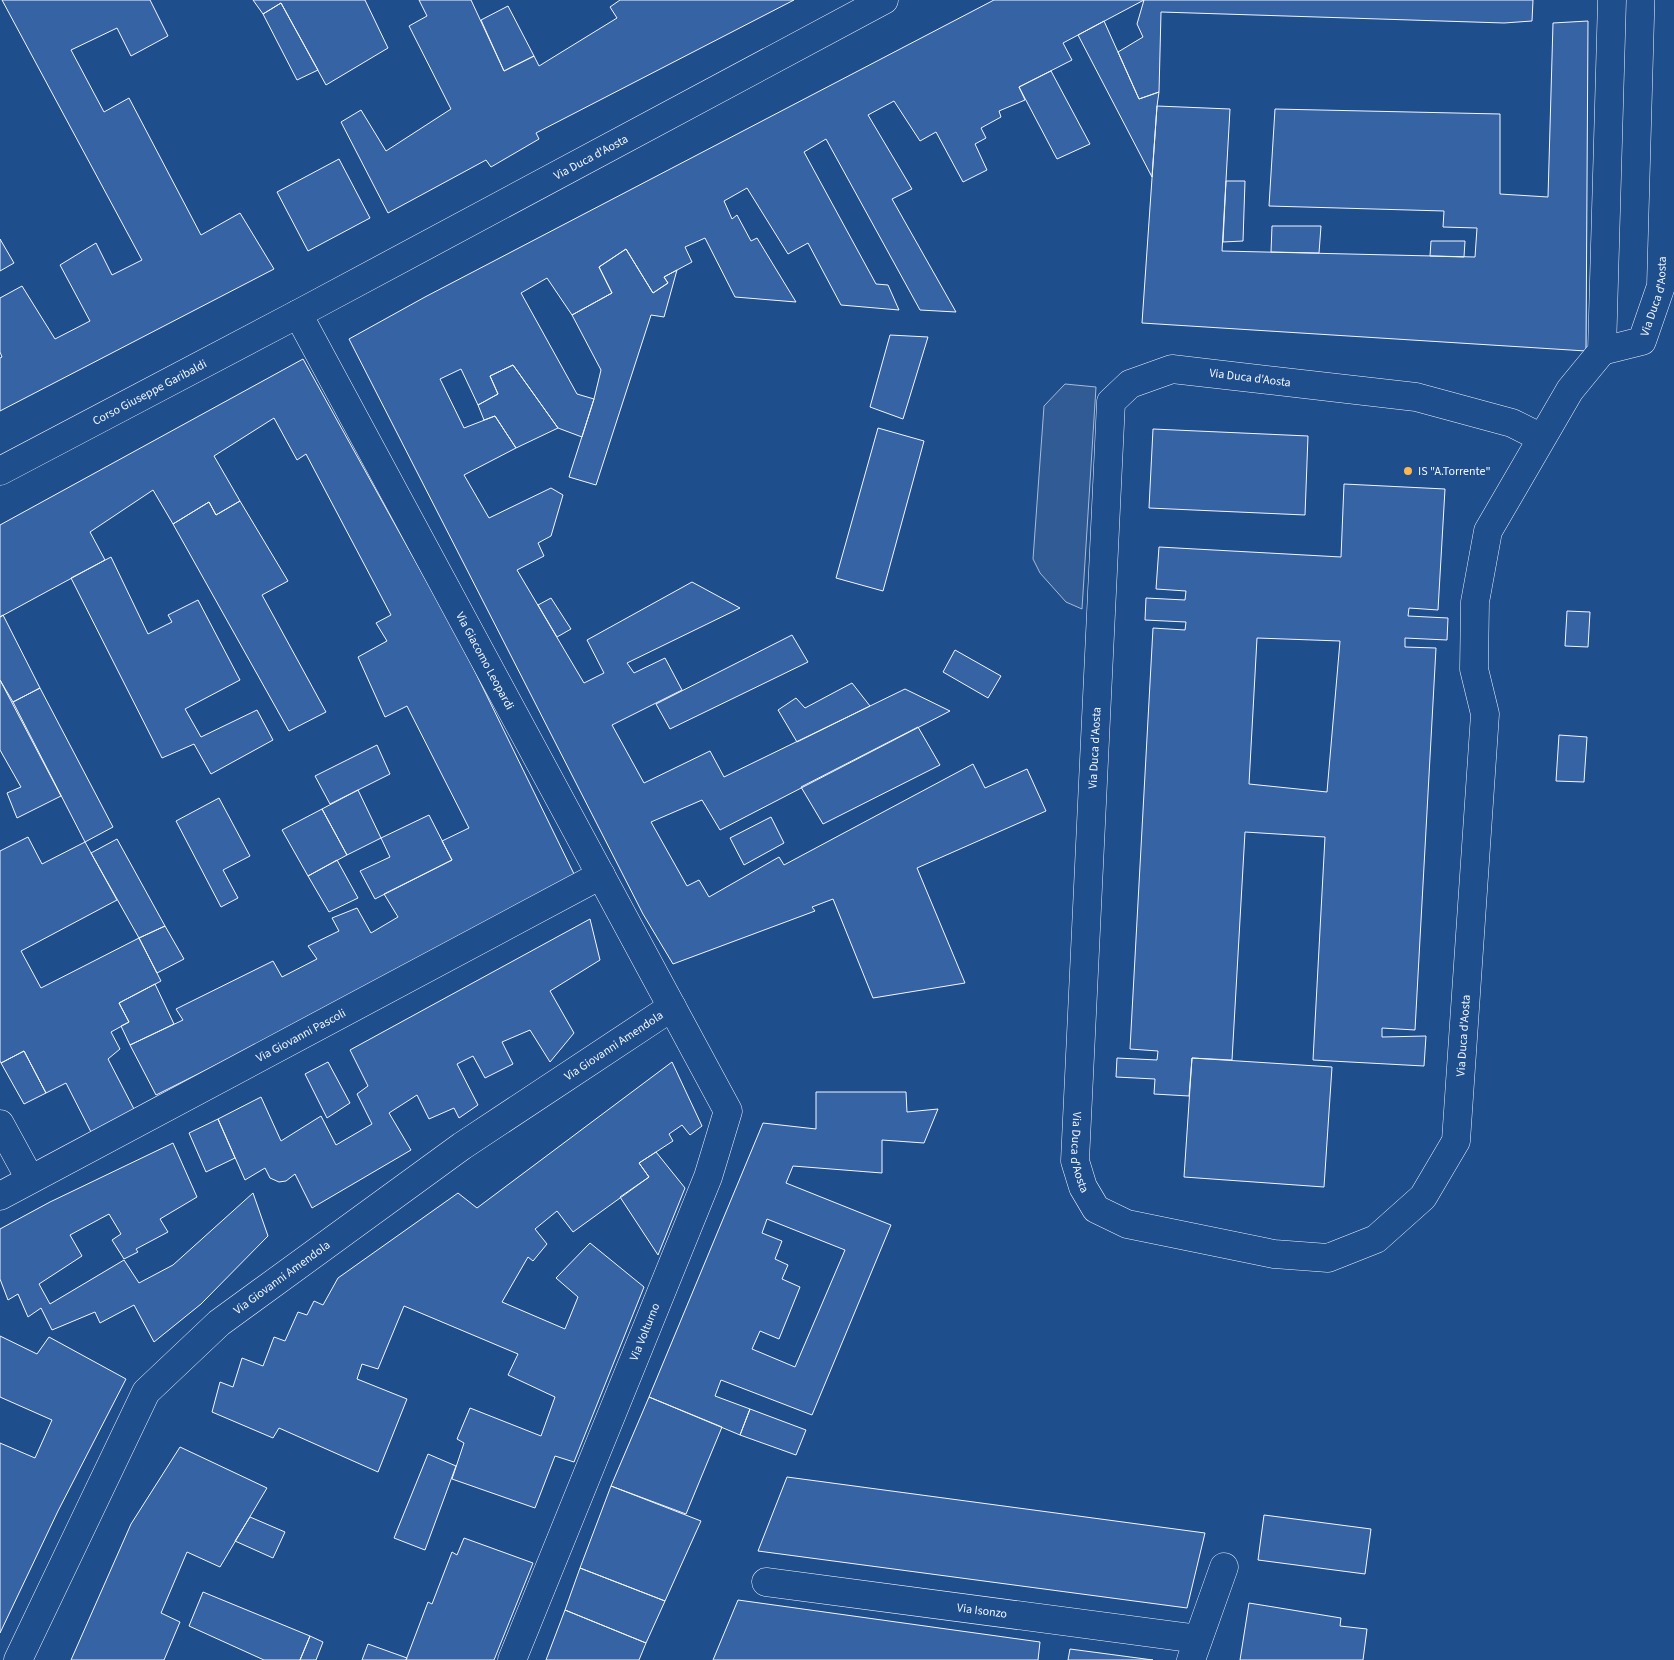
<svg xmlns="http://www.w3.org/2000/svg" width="1674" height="1660" font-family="'Source Sans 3',sans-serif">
  <rect width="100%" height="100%" fill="#1f4e8c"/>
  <path fill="#305b95" stroke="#a8bbd7" d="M1065,384l31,3 -14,222 -16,-7 -26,-29 -7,-14 11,-153z"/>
  <path fill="#3563a3" stroke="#f2f6ff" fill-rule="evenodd" d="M2,0h148l18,36 -37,20 -14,-28 -46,22 33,62 25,-14 72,137 39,-22 34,56 -274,142v-53l2,-1 -2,-5v-54l22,-12 33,53 35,-18 -30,-56 36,-22 16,32 30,-15z
    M253,0h112l23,48 -62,37 -45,-82 -18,11z
    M419,0h52l33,71 30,-15 5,10 78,-48 -7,-11 10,-7h174l-258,133 3,6 -48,28 -5,-7 -98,53 -47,-91 20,-12 25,41 65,-42 -42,-83 18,-10z
    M994,0h150l-81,43 9,17 -53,27 6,13 -26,11 2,6 -20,11 5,10 -11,6 12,26 -24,12 -27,-50 -16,9 -26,-40 -26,14 44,74 -20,10 64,113 -36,-2 -94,-171 -22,13 72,132 12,1 11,25 -58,-5 -33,-62 -20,11 -41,-66 -23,13 8,18 5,-4 14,26 6,-3 39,64 -61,-5 -30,-59 -20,9 7,15 -28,15 4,6 -15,10 -27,-44 -27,18 13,26 -40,22 -25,-37 -26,15 56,101 17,5 -12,38 -24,-9 -45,-63 -23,11 8,18 -20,11 -17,-36 -21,10 24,49 31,-12 21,32 -52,27 25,43 62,-30 12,7 -12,41 -13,7 6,13 -27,14 67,113 20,-10 -17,-33 105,-58 48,26 -113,55 7,10 31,-15 17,32 -70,35 32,58 66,-32 14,26 181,-88 45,22 -230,119 -18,-30 -51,22 36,64 12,-6 10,17 70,-40 5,8 189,-101 12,24 42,-19 19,42 -129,57 48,115 -92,15 -40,-99 -21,8 3,4 -142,53 -30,-50 -294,-575 76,-42z
    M1144,0h389l-1,21 -28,2 -343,-11 -2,80 -20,7 -21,-47 25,-15 -6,-13z
    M281,3l37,67 -21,10 -34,-66z
    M508,6l26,50 -30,15 -23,-51z
    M1104,21l35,78 20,-7 -2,14 -5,71 -74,-142z
    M1588,21l-2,330 -444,-28 15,-217 73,3 -8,142 253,6 2,-29 -34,-1 1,-16 -175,-5 6,-97 225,5v80l48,3 5,-174z
    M1051,71l39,73 -33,15 -38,-72z
    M339,159l31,59 -62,33 -31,-59z
    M1226,181h19l-2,60 -20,1z
    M1272,226h49l-2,27 -48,-1z
    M0,239l14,24 -14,8z
    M1431,241h34l-1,16 -34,-1z
    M626,249l27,44 15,-10 -4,-6 13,-7 -13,47 -13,-2 -55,170 -27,-8 25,-78 7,-29 -29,-55 40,-22 -13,-26z
    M890,335l38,2 -25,82 -33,-12z
    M303,359l159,286 114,233 -66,40 -354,177 -26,-50 53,-25 -7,-11 97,-48 9,16 35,-18 -9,-13 31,-15 -7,-13 25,-10 14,25 27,-16 -14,-23 68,-34 -10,-19 27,-13 -62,-122 -22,11 -27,-60 29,-16 -11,-18 15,-8 -85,-161 -9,6 -23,-42 -60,38 26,45 -24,14 -7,-13 -36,22 -20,-34 -63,42 15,28 -105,57v-92z
    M513,365l45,63 -42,20 -21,-32 -11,4 -6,-15 20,-11 -8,-18z
    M878,428l46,13 -41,150 -47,-13z
    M1153,429l155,7 -3,79 -156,-7z
    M1344,484l101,5 -7,121 -29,-2 -1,8 40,2 -1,22 -42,-2v9l31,1 -21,382 -33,-2v9l44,-1 -2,30 -111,-6 12,-223 -80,-5 -13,228 -40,-2 -3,38 -35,-2 1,-15 -39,-2 1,-19 40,2 1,-9 -28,-2 23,-421 32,2 1,-8 -41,-2 1,-22 39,2 1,-9 -30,-2 3,-42 182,10zM1257,638l83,3 -13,151 -78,-8z
    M240,501l48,80 -26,14 64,117 -37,19 -116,-207 36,-22 7,13z
    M111,557l37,77 24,-12 -4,-7 30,-15 42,80 -55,29 16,28 56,-27 16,30 -62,34 -17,-30 -32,14 -91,-180z
    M551,598l20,31 -14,8 -19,-32z
    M1567,611l23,1 -2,35 -23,-1z
    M3,615l37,73 -27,14 -13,-22v-63z
    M792,635l16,27 -138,67 -14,-25z
    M955,650l46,26 -13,22 -45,-26z
    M0,680l61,116 -44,22 -10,-25 14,-6 -21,-37z
    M852,683l18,23 -73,36 -19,-32 18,-12 9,10z
    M40,688l73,139 -28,15 -72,-140z
    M918,727l22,38 -117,59 -22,-37z
    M1559,735l28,2 -3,45 -28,-1z
    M377,745l13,29 -60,30 -15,-28z
    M358,790l23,48 -34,17 -25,-46z
    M219,798l31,58 -27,14 15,28 -17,9 -45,-86z
    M322,809l25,46 -39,21 -26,-46z
    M429,815l23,45 -77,39 -15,-28 30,-14 -9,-19z
    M771,817l13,26 -40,22 -14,-27z
    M28,837l14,27 43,-22 32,58 -96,51 20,37 98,-50 22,43 -42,22 10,19 -18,10 9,17 -12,10 27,52 -43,23 -26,-51 -20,10 -22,-42 -23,12 -1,-2v-210z
    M117,839l48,87 -26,12 -48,-85z
    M337,860l21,38 -29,14 -21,-36z
    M590,919l10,41 -50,31 24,42 -24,29 -20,-32 -28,12 11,22 -28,14 -12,-22 -16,8 21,41 -19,13 -5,-10 -25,11 -12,-24 -28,18 22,37 -99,58 -17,-34 -9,7 -7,1 -9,-4 -5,-10 -20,12 -27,-61 43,-22 20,44 40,-25 15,29 36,-21 -15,-30 11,-8 -18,-36z
    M165,926l19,33 -27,14 -18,-35z
    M155,984l19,40 -44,21 -9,-19 8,-4 -10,-19z
    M24,1051l22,42 -22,11 -23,-41z
    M1192,1058l140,9 -8,120 -140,-10z
    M328,1062l22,41 -23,15 -22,-44z
    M672,1062l30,64 -12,9 -8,-10 -13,9 4,7 -34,22 10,14 -76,55 -16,-21 -22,18 12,15 -14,17 -5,-4 -26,45 63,27 13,-32 -22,-19 34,-35 54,44 -70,175 -19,-6 -20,52 -83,-29 12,-36 -7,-4 13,-31 71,28 14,-39 -47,-22 10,-21 -114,-48 -26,63 -16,-5 -5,15 50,20 -29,73 -99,-44 -6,10 -61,-26 8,-30 13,5 9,-29 21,8 11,-29 11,4 13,-29 9,3 7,-14 9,4 15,-27 120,-85 19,15z
    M816,1092h90l1,20 31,-3 -14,34 -42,-3v33l-89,-7 -7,17 105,42 -79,190 -91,-35 -6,16 35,13 -10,26 -91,-38 114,-274 53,6zM767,1219l78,31 -50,117 -43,-18 8,-18 19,8 21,-52 -18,-8 6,-14 -13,-6 7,-18 -20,-8z
    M218,1119l17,39 -29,14 -17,-39z
    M173,1143l24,54 -37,22 8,13 -32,17 2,3 -14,7 -12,-19 9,-6 -12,-20 -39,21 12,21 -43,28 11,20 74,-44 15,23 34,-18 80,-72 15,43 -67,68 -47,38 -20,-37 -34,18 -5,-11 -43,18 -11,-22 -13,9 -10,-23 -10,6 -8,-21v-50l50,-27z
    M656,1152l29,36 -27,67 -38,-58 29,-20 -10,-14z
    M0,1336l37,18 12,-17 77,42 -68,132 -58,122v-190l35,15 17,-38 -52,-23z
    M649,1397l73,30 -36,87 -75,-28z
    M750,1409l56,21 -10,25 -56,-20z
    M180,1447l87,41 -47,79 -33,-15 -26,61 19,9 -16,38h-93l60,-136z
    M428,1454l28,12 -31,84 -31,-12z
    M787,1477l418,56 -18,75 -429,-57z
    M611,1486l90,35 -36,80 -85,-33z
    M1264,1515l107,14 -6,45 -107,-14z
    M250,1517l35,15 -12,26 -38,-17z
    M464,1538l69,25 -39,97h-88l22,-58 4,2 20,-52 5,3z
    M580,1568l85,33 -19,42 -81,-33z
    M203,1592l107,44 -10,24h-36l-75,-34z
    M738,1600l302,42 -2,18h-325z
    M1249,1603l92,15 -1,8 27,3 -4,31h-123z
    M565,1610l81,33 -7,17h-93z
    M310,1636l13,6 -7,18h-16z
    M368,1644l39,14 -1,2h-44z
    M1070,1649l83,11h-85z"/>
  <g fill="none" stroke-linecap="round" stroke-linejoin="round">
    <g stroke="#f2f6ff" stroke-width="29">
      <g id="minor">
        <path id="s1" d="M298,314l430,797 -20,66 -196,483"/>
        <path id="s2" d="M1602,351l40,-10 19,-55 8,-286"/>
        <path id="s3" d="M1542,438l-30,-15 -96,-26 -244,-28 -42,15 -19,18 -36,759 8,26 13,22 31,15 147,30 54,4 48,-19 47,-42 33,-56 29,-427 -11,-45 1,-67 13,-71 82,-141 32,-39 10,-351"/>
        <path d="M0,1124l30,55"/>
        <path id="s4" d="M0,1196l601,-321"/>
        <path id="s5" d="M766,1582l432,57"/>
        <path id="s6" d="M18,1660l128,-268 73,-69 243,-177 210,-139"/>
        <path d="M1191,1660l33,-93"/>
      </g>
    </g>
    <g stroke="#f2f6ff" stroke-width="29">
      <g id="tertiary">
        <path id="s7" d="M0,471l298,-157 586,-314"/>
      </g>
    </g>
    <use href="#minor" stroke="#1f4e8c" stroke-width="28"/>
    <use href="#tertiary" stroke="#1f4e8c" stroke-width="28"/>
  </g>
  <circle fill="#ffb74d" stroke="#1f4e8c" stroke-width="2" cx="1408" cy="471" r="5"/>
  <g text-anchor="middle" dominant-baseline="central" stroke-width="4" stroke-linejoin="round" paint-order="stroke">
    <g font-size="12" fill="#f2f6ff" stroke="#1f4e8c">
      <text stroke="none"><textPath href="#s7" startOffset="669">Via Duca d'Aosta</textPath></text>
      <text stroke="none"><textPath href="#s2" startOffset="88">Via Duca d'Aosta</textPath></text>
      <text transform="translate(1250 378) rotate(7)">Via Duca d'Aosta</text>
      <text stroke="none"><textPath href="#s7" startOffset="169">Corso Giuseppe Garibaldi</textPath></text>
      <text stroke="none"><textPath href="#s1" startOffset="394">Via Giacomo Leopardi</textPath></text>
      <text transform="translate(1095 748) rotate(-87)">Via Duca d'Aosta</text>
      <text stroke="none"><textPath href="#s3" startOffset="1786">Via Duca d'Aosta</textPath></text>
      <text stroke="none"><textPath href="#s4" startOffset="341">Via Giovanni Pascoli</textPath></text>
      <text stroke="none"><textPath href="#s6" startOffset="880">Via Giovanni Amendola</textPath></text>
      <text stroke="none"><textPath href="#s3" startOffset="1201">Via Duca d'Aosta</textPath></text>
      <text stroke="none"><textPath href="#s6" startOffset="475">Via Giovanni Amendola</textPath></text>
      <text transform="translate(645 1332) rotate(-68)">Via Volturno</text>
      <text stroke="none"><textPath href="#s5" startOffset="218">Via Isonzo</textPath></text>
    </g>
    <g font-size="12" fill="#f2f6ff" stroke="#1f4e8c" text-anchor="start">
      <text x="1418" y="471">IS "A.Torrente"</text>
    </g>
  </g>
</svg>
